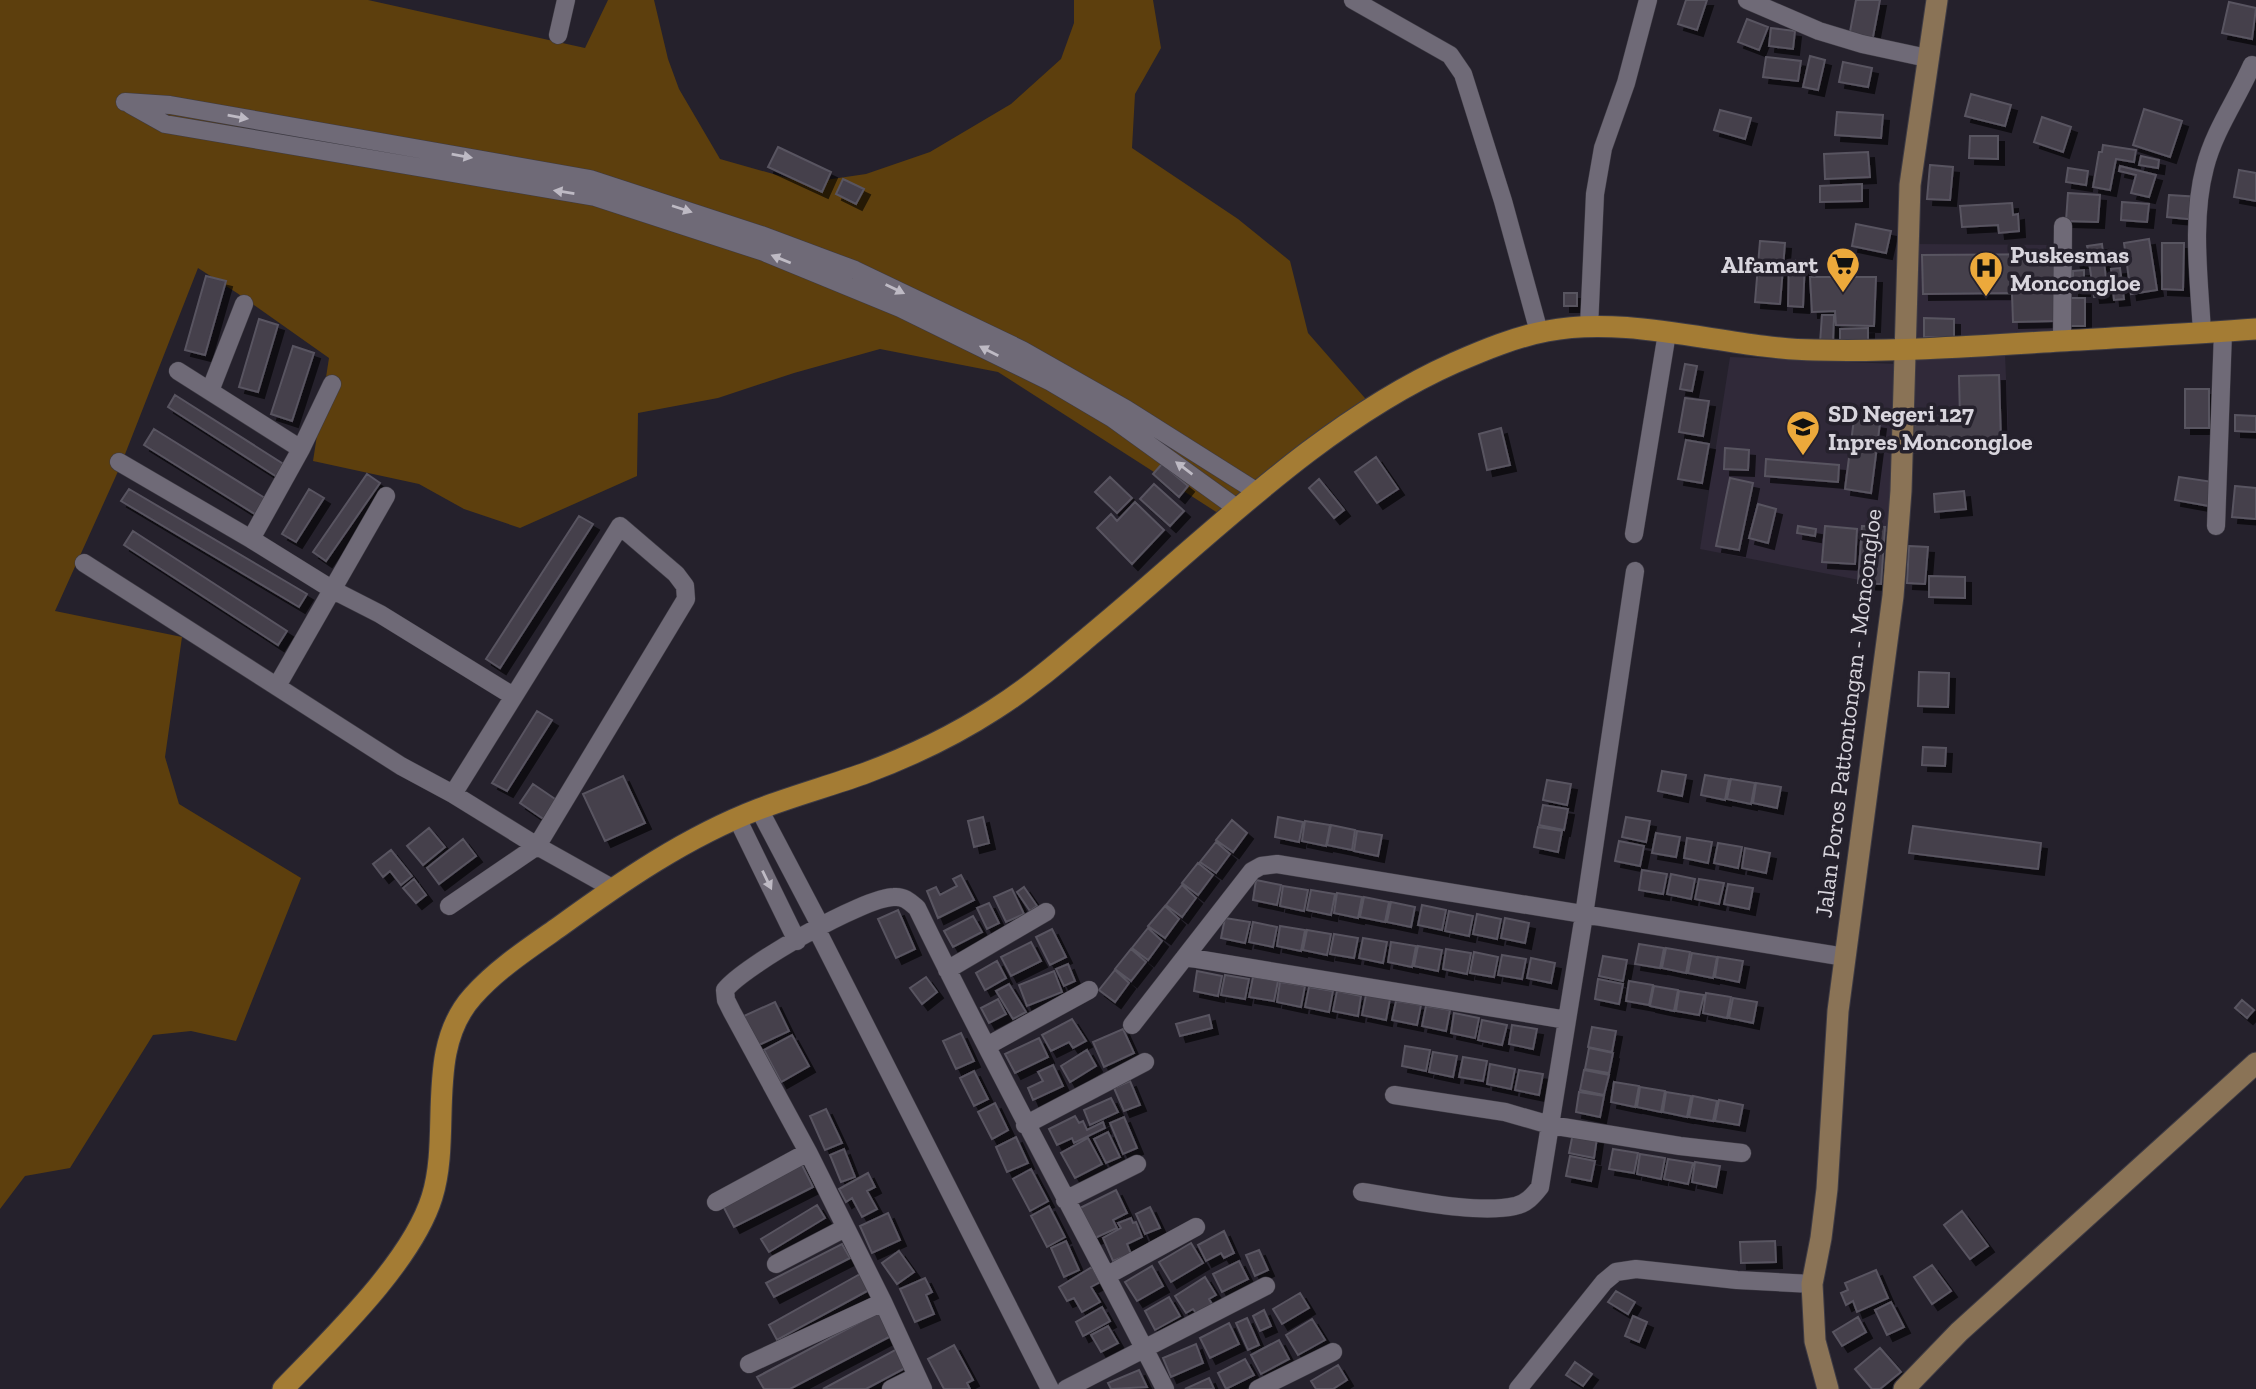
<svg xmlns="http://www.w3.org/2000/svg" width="2256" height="1389" font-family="'Zilla Slab',serif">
  <defs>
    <filter id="shadow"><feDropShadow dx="6" dy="6" stdDeviation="0" flood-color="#0009"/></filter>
  </defs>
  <rect width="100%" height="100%" fill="#25212c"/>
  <path fill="#302939" d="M1914,244l142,1 4,107 -55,2 4,92 -99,8z
    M1730,357l167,7 -12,221 -185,-36z"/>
  <path fill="#5d3f0d" d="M0,0h368l217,48 23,-48h46l14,59 11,30 41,70 85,24 61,-9 64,-22 81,-48 50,-45 13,-36v-23h79l8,48 -26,46 -3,54 106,71 52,42 18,72 63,72 -136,119 -237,-152 -118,-23 -86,24 -76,25 -80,15 -1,63 -117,52 -56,-19 -45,-25 -106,-23 16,-103 -92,-65 -39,-25 -78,199 -65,144 127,26 -17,120 14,47 122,74 -65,163 -45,-10 -38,4 -83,133 -45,8 -25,33z"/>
  <path fill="#443f4b" stroke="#595461" stroke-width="2" filter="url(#shadow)" d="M1686,0h21l-10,30 -19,-6z
    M1856,0h24l-8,42 -23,-5z
    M2229,2l27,6 -4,31 -30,-6z
    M1747,19l21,8 -9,23 -21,-8z
    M1771,28l24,3 -2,18 -24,-3z
    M1810,56l15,4 -7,30 -15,-3z
    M1766,57l35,4 -3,20 -35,-4z
    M1843,62l29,6 -4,19 -29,-5z
    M1971,94l40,11 -6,21 -40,-10z
    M2144,109l38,12 -12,36 -37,-12z
    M1720,110l31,8 -6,21 -31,-9z
    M1837,112l46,3 -2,23 -46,-3z
    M2042,117l29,10 -8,25 -29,-10z
    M1970,136h28v23l-29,-1z
    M2103,145l33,5 -2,12 -18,-3 -6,31 -17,-3 6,-35h3z
    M778,147l53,25 -9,20 -54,-25z
    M1868,152l2,25 -45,2 -1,-25z
    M2141,156l18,4 -1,8 -19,-3z
    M1930,165l23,2 -3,33 -23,-1z
    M2120,166l36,9 -7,22 -18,-4 5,-18 -17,-4z
    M2068,168l20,3 -2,14 -20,-3z
    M2239,170l17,3v28l-22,-4z
    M843,179l21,10 -8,15 -20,-10z
    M1862,184v17l-42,1v-16z
    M2068,193l32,2 -2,27 -32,-1z
    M2169,195l31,2 -2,23 -31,-3z
    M2122,202l27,2 -2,18 -26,-2z
    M2012,203l1,12 5,-1 1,17 -20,2 -1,-8 -36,2 -2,-21z
    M1856,224l35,7 -5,22 -34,-7z
    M2149,239l8,51 -26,4 -7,-51z
    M1760,241l25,2 -5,61 -25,-2z
    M2162,243h22l-1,47 -21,-1z
    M2102,244l6,52 -14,1 -5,-36 -14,2 -2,-8 16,-2 -2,-7z
    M2054,254v67l-41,1 -1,-29 -89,1 -1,-39z
    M1789,260h16l-2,47 -15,-1z
    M2120,268l4,31 -10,1 -3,-31z
    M2084,270v20h-11v-19z
    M206,276l20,5 -21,74 -20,-5z
    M1810,277h66l-2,49 -38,-1 -1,-14 -23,1z
    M1564,293h13v13h-13z
    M2067,298h18v28h-18z
    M1822,315h12l-1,28h-13z
    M1924,318l30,1v19l-30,-1z
    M259,319l19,6 -20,67 -19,-5z
    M1868,328v13l-28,1v-13z
    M293,346l21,7 -22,68 -21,-7z
    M1685,364l12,2 -5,25 -12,-2z
    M1999,375l2,67 -91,3 -1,-25 51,-2 -1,-42z
    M2185,389h24v39h-24z
    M175,395l110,70 -8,12 -109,-70z
    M1685,398l24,3 -6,35 -24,-4z
    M2235,415l21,1v16l-21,-1z
    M1854,419l26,4 -9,70 -26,-4z
    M1501,428l9,37 -23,5 -8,-36z
    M154,429l114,71 -10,16 -114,-71z
    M1686,440l23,4 -7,39 -24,-4z
    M1725,448l24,2 -1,20 -24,-1z
    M1376,457l22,32 -21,14 -22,-31z
    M1766,459l73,6 -1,17 -73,-6z
    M1162,464l26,22 -9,11 -26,-23z
    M367,474l13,9 -54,78 -13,-9z
    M1110,477l22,21 -15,15 -22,-21z
    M2179,477l34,5 -4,24 -34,-6z
    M1730,478l23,5 -14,67 -23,-4z
    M1319,479l25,31 -10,8 -25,-30z
    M1154,484l30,27 -14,15 -30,-27z
    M2235,486l21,2v31l-24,-2z
    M129,489l178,105 -8,13 -178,-106z
    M309,489l15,9 -28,44 -14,-8z
    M1964,491l2,18 -31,3 -1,-18z
    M1135,502l29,28 -32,34 -35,-36 14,-14 6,7z
    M1758,504l18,5 -8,34 -19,-5z
    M579,516l14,8 -93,144 -14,-9z
    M1798,526l18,3 -1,7 -18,-3z
    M1825,526l32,3 -2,35 -33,-2z
    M1862,526l23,1 -4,57 -23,-1z
    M133,531l154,100 -9,14 -154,-100z
    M1909,546l19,1 -3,37 -18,-1z
    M1929,576l36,1v21l-36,-1z
    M1919,672l30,1 -1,34 -30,-1z
    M537,711l15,9 -45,71 -15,-8z
    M1923,747l23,1 -1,18 -23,-1z
    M1662,771l24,4 -4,21 -24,-5z
    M1705,775l24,4 -4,21 -24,-5z
    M623,776l22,47 -40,18 -22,-47z
    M1731,779l24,4 -4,21 -24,-5z
    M1547,780l24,4 -4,21 -24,-5z
    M1756,783l25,4 -4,21 -24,-5z
    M533,784l25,17 -13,19 -25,-17z
    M1543,805l25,4 -4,21 -25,-5z
    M983,817l6,26 -15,4 -6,-26z
    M1278,817l25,5 -4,20 -24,-5z
    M1626,817l24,4 -4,21 -24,-5z
    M1232,820l15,13 -14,19 -17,-12z
    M1305,821l25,4 -4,21 -24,-5z
    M1331,825l24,5 -3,20 -25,-5z
    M1913,826l128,17 -3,26 -129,-16z
    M1538,827l24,4 -4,21 -24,-5z
    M429,828l16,19 -22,18 -16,-19z
    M1357,831l25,4 -4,21 -24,-5z
    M1656,833l24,4 -4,20 -24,-4z
    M1687,838l25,4 -4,21 -24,-5z
    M463,839l13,17 -37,28 -12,-16z
    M1619,841l25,5 -4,20 -25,-5z
    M1216,842l14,12 -14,19 -16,-11z
    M1718,843l24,4 -4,21 -24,-5z
    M1745,848l25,5 -4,20 -24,-5z
    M391,850l21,26 -11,9 -11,-14 -7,6 -10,-13z
    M1198,863l15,12 -15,20 -16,-12z
    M1642,870l25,4 -4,20 -24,-4z
    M1671,874l24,5 -4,20 -24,-5z
    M961,875l13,25 -36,18 -11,-27 9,-4 4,8 17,-9 -4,-7z
    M414,879l12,16 -10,8 -13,-15z
    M1699,879l25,4 -5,21 -24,-5z
    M1256,880l25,5 -4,20 -24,-5z
    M1728,884l25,4 -4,21 -25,-5z
    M1182,885l14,13 -14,19 -16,-12z
    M1283,886l25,4 -4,21 -24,-5z
    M1024,887l13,19 -7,5 -13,-19z
    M1012,889l12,25 -18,8 -12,-25z
    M1311,890l24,4 -4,21 -24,-5z
    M1337,893l25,4 -4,21 -24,-5z
    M1364,897l25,5 -4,20 -25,-5z
    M1391,902l24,5 -4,20 -24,-5z
    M989,903l10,20 -12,6 -10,-21z
    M1422,905l24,5 -4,20 -24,-5z
    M1165,906l14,13 -14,19 -17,-12z
    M898,910l17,39 -19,9 -18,-39z
    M1449,911l24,5 -4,20 -24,-5z
    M1477,914l24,5 -4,20 -24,-5z
    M973,916l9,16 -29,15 -9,-16z
    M1225,918l25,4 -5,21 -24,-5z
    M1505,918l24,5 -4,20 -24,-5z
    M1253,922l24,5 -4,20 -24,-5z
    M1280,926l25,4 -4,21 -24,-5z
    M1148,928l14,13 -14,19 -16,-12z
    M1052,929l14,28 -16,8 -14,-28z
    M1307,930l24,4 -4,21 -24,-5z
    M1334,934l24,4 -4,20 -24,-4z
    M1363,938l24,4 -4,21 -24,-5z
    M1031,942l10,19 -30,15 -10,-19z
    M1391,942l25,4 -4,21 -24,-5z
    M1639,944l25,4 -4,20 -25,-4z
    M1418,946l24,4 -4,21 -24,-5z
    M1666,948l24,4 -4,21 -24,-5z
    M1131,949l15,13 -15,19 -16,-12z
    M1446,949l25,4 -4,21 -24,-5z
    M1474,952l24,5 -4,20 -24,-4z
    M1692,953l25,4 -4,21 -25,-5z
    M1502,955l24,4 -4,20 -24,-4z
    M1603,956l24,4 -4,21 -24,-5z
    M1718,957l25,4 -4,21 -24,-5z
    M1531,958l24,5 -4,20 -24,-5z
    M997,961l9,17 -21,12 -9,-17z
    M1068,964l7,17 -11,5 -8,-17z
    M1115,970l14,13 -14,19 -16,-12z
    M1054,971l8,21 -35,14 -8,-21z
    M1197,971l25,5 -4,20 -24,-5z
    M1225,975l24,4 -4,20 -24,-4z
    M926,977l11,15 -15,12 -12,-16z
    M1253,977l25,4 -4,20 -25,-4z
    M1598,979l25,5 -4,20 -24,-5z
    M1629,981l24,4 -4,20 -23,-4z
    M1280,982l25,4 -4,21 -24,-5z
    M1009,984l17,28 -13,7 -17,-28z
    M1654,986l24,4 -4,21 -24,-5z
    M1309,987l24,4 -4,21 -24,-5z
    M1337,991l24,5 -3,20 -25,-5z
    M1679,991l25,4 -5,20 -23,-4z
    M1706,993l25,4 -4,21 -24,-5z
    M1366,995l24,4 -4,21 -24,-5z
    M1733,998l24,4 -4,21 -24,-5z
    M998,999l8,15 -17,9 -8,-15z
    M2242,1000l12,10 -7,8 -12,-10z
    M1396,1001l25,4 -4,20 -25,-5z
    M775,1002l14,29 -32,15 -13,-30z
    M1426,1006l24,4 -4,21 -24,-5z
    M1454,1013l25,5 -4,20 -24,-5z
    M1209,1015l3,13 -32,8 -4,-12z
    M1072,1019l14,22 -13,7 -4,-6 -18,9 -9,-16z
    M1482,1020l25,5 -5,20 -24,-5z
    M1512,1025l25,4 -4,20 -24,-5z
    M1592,1027l24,4 -4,21 -24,-5z
    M1123,1029l11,24 -30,14 -11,-25z
    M961,1033l13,28 -18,8 -13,-28z
    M792,1035l17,31 -28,16 -17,-32z
    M1039,1038l9,19 -33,16 -10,-19z
    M1405,1046l25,4 -4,21 -24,-5z
    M1589,1048l24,5 -4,20 -24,-4z
    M1087,1050l9,16 -26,16 -9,-16z
    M1433,1052l24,4 -4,21 -24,-5z
    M1463,1057l24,4 -4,20 -24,-4z
    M1490,1064l25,5 -4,20 -24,-5z
    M1053,1065l10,21 -30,14 -5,-12 15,-7 -5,-9z
    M1519,1070l24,4 -4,21 -24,-5z
    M1584,1070l25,5 -5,20 -24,-5z
    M974,1071l14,28 -14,7 -14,-28z
    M1130,1081l10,24 -16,6 -10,-23z
    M1614,1082l25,4 -4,21 -24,-5z
    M1640,1087l25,4 -4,21 -24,-5z
    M1579,1092l25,4 -4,21 -24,-5z
    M1666,1092l25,4 -4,21 -24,-5z
    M1693,1096l24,5 -4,20 -24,-4z
    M1111,1098l7,14 -28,13 -6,-15z
    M1719,1100l24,5 -4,20 -24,-4z
    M995,1103l13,27 -16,9 -14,-27z
    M826,1109l16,34 -17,7 -15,-34z
    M1075,1116l4,7 4,-2 4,9 16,-8 2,6 -31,15 -2,-5 -15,7 -8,-16z
    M1124,1117l13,31 -14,6 -13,-31z
    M1108,1132l12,25 -14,6 -12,-24z
    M1573,1133l24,5 -3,20 -25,-5z
    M1016,1137l12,26 -21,9 -11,-25z
    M1088,1138l14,26 -27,14 -14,-25z
    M844,1149l11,28 -14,5 -11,-27z
    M1613,1149l25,4 -4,20 -25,-4z
    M1640,1154l25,4 -4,21 -24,-5z
    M1570,1156l25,5 -4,20 -25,-5z
    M1668,1159l25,4 -5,21 -24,-5z
    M1695,1162l25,4 -4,21 -24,-5z
    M801,1163l12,24 -79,40 -12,-23z
    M1031,1169l17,32 -18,10 -17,-32z
    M868,1173l7,14 -8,4 10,18 -15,8 -10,-19 -6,4 -7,-13z
    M1116,1190l11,23 -14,7 4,8 -22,10 -15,-30z
    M817,1205l8,13 -56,34 -8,-13z
    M1049,1206l16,31 -18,10 -16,-31z
    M1150,1207l10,21 -15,6 -9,-20z
    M1962,1211l26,35 -18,13 -26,-34z
    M888,1213l12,27 -28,13 -12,-27z
    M1131,1218l2,5 3,-1 6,15 -15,7 4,10 -18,7 -10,-23 18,-10 -3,-5z
    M1224,1231l10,22 -10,5 -3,-5 -15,8 -8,-16z
    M1066,1241l13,29 -15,7 -13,-29z
    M1775,1241l1,21 -35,1 -1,-21z
    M1191,1243l12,20 -32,19 -12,-20z
    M842,1244l8,14 -76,39 -8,-14z
    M1259,1250l9,20 -13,6 -9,-21z
    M899,1251l15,21 -17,12 -15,-21z
    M1239,1261l9,18 -26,13 -9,-18z
    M1932,1265l19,26 -19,13 -18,-27z
    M1152,1266l11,20 -26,15 -12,-19z
    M1092,1267l8,15 -9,5 9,15 -18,10 -8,-14 -7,3 -8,-14z
    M1876,1270l12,28 -31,14 -4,-11 -7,4 -5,-12 7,-3 -3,-7z
    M860,1274l9,16 -92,50 -8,-15z
    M1205,1277l11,18 -7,4 3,5 -15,10 -4,-5 -7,4 -11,-17z
    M925,1278l7,14 -6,3 8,19 -19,8 -15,-33z
    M1616,1291l19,11 -7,12 -20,-12z
    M1300,1293l9,15 -27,16 -9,-15z
    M1169,1297l11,19 -25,14 -10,-19z
    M1891,1302l13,25 -17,8 -12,-25z
    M1102,1307l8,14 -27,15 -7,-14z
    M1264,1310l7,16 -11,5 -7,-15z
    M879,1312l12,24 -101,53h-26l-7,-12z
    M1633,1316l14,6 -8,20 -14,-6z
    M1858,1317l8,15 -24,14 -9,-14z
    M1247,1318l12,27 -11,5 -12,-27z
    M1312,1319l13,21 -27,15 -12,-20z
    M1229,1323l10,21 -29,14 -10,-20z
    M1108,1326l10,17 -17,9 -10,-17z
    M1279,1340l10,19 -28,15 -10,-19z
    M1196,1344l7,19 -32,14 -8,-19z
    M954,1345l19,35 -6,3 3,6h-26l-16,-30z
    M1880,1348l21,24 -21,17h-8l-17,-20z
    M897,1349l10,18 -41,22h-43z
    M1245,1359l9,16 -28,14 -8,-16z
    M1575,1362l17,12 -9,12 -17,-11z
    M1338,1365l9,15 -14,9h-17l-5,-8z
    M1139,1370l8,17 -36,2 -3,-6z
    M1209,1378l5,11h-29z"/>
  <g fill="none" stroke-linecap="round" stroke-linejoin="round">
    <g stroke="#3e3b44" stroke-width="19">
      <path id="street" d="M1353,0l97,55 13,19 40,127 36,131
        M1747,0l72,31 43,13 65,14
        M558,35l8,-35
        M125,102l45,3 420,74 171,56 94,35 167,80 104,59 133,84
        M131,105l34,19 430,73 169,55 136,56 151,74 61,36 126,91
        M1589,327l6,-133 8,-46 23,-65 22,-83
        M2202,332c-3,-54 -11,-112 3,-165 9,-36 32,-68 47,-102
        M2062,341l1,-115
        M178,371l123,78 -50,90
        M210,391l34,-87
        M301,449l31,-65
        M119,462l132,77 82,51 47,24 133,82
        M2216,526l7,-194
        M1634,534l33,-201
        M84,563l317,203 52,28 84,52 75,42
        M277,686l109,-190
        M759,809l61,116
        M737,818l60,123
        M449,906l88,-60 149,-247 -1,-13 -9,-12 -56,-48 -167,268
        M816,928l234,461
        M1185,957l382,63
        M947,970l99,-58
        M1132,1025l120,-154 9,-5 16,-2 568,93
        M987,1046l102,-56
        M1394,1095l111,17 45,13 130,21 62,7
        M1025,1125l120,-63
        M1362,1192c42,6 113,23 153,14 11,-2 18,-10 25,-19l44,-272 51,-344
        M1065,1200l72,-36
        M716,1202l92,-50
        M776,1264l69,-36
        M1108,1275l88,-48
        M749,1364l134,-62
        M891,1389l26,-13
        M923,1389l-40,-87 -75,-150 -76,-140 -6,-12 -1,-10c18,-24 139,-93 169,-93 10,-1 16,5 23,11 79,163 166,320 248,481
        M1066,1389l200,-103
        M1258,1389l75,-37
        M1518,1389l86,-107 12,-10 20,-3 101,11 75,4"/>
    </g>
    <g stroke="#3e3b44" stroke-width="23">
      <path id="secondary" d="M1828,1389l-13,-48 -3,-57 9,-46 6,-49 11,-178 55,-415 8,-105 9,-306 27,-185
        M1904,1389l55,-57 297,-269"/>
    </g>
    <g stroke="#3e3b44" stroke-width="23">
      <path id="primary" d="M283,1389c48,-50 129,-127 149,-192 20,-64 -8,-147 41,-201 24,-27 56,-48 86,-69 62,-45 127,-90 200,-118 34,-13 70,-23 104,-35 46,-17 92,-39 132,-65 35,-22 66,-49 97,-75 114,-94 227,-211 362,-271 30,-13 61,-26 93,-32 83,-17 183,18 268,19 81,2 164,-4 245,-9 65,-4 131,-7 196,-12"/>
    </g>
    <use href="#street" stroke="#6f6a77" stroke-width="18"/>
    <use href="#secondary" stroke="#8a7356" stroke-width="21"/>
    <use href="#primary" stroke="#a47c34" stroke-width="21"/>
  </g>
  <defs><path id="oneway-solid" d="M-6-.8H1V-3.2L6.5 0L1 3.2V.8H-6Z" transform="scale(1.75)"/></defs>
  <g fill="#bebac4">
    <use href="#oneway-solid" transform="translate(238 117) rotate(10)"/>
    <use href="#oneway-solid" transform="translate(462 156) rotate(10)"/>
    <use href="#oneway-solid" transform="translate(564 192) rotate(-171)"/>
    <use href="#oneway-solid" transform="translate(682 209) rotate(18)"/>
    <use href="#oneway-solid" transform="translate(781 259) rotate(-158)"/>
    <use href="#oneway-solid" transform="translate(895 289) rotate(26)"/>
    <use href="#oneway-solid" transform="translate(989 351) rotate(-153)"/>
    <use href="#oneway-solid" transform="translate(1184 468) rotate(-143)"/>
    <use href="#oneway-solid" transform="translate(767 880) rotate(64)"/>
  </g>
  <defs>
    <g id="supermarket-pin" transform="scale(1.75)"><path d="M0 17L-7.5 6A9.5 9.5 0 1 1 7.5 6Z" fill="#eca93b" stroke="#25212c"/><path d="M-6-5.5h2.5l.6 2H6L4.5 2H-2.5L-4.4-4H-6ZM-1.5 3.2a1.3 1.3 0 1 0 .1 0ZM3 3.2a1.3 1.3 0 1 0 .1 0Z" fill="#111"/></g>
    <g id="hospital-pin" transform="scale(1.75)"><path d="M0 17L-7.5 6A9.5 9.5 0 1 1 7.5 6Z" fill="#eca93b" stroke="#25212c"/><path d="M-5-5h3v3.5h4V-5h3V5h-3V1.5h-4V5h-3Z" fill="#111"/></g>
    <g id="school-pin" transform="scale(1.75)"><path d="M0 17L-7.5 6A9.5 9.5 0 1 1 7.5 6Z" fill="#eca93b" stroke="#25212c"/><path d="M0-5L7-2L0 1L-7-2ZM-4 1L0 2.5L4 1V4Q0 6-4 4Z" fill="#111"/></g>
  </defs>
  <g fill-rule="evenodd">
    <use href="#supermarket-pin" x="1843" y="264"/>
    <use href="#hospital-pin" x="1986" y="268"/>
    <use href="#school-pin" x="1803" y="427"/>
  </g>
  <g text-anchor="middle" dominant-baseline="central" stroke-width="7" stroke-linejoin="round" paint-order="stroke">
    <g font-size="24" font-weight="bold" fill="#d8d5dd" stroke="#25212c" text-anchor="start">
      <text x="2010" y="254">Puskesmas<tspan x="2010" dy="28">Moncongloe</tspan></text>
      <text x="1818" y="264" text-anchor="end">Alfamart</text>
      <text x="1828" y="413">SD Negeri 127<tspan x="1828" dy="28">Inpres Moncongloe</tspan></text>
    </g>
    <g font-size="24" fill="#d8d5dd" stroke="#25212c">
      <text transform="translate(1848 713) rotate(-83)">Jalan Poros Pattontongan - Moncongloe</text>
    </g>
  </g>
</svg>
